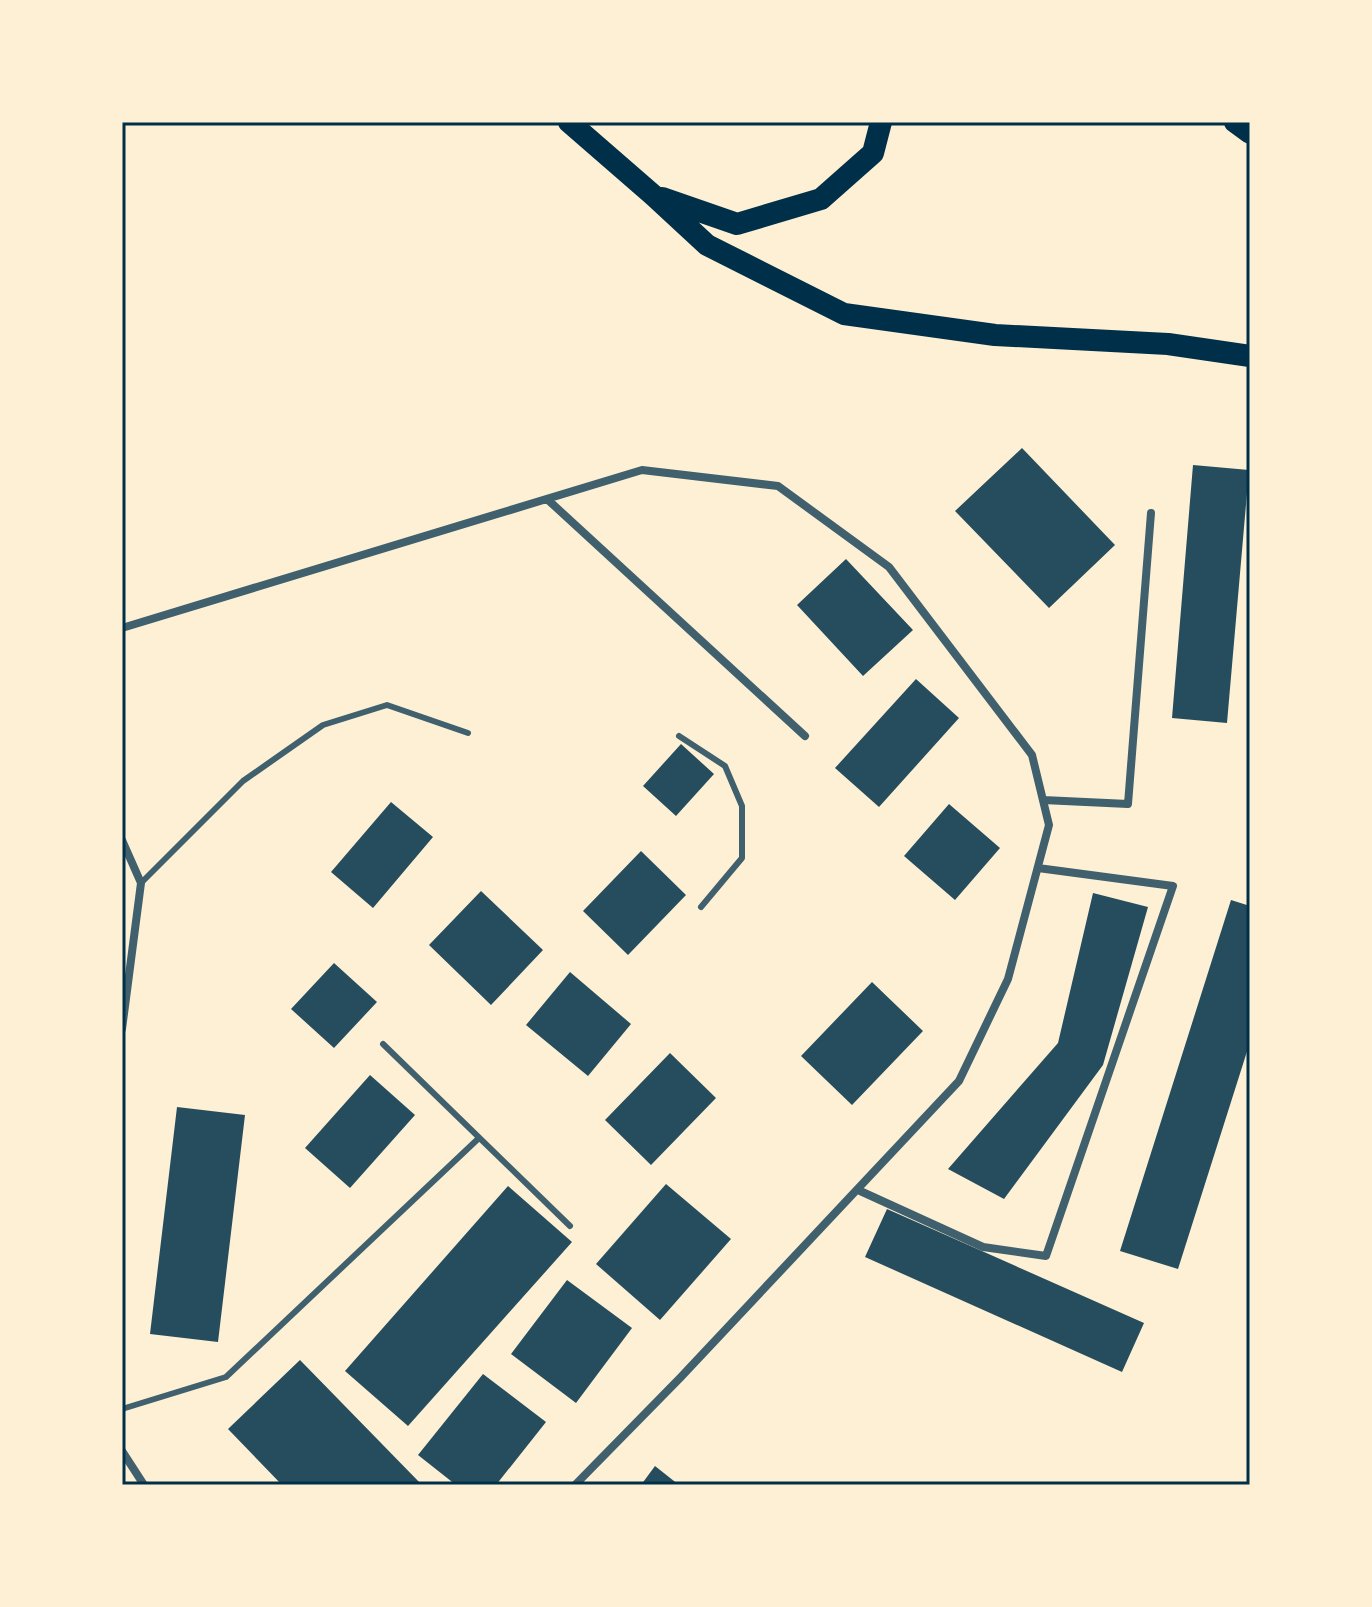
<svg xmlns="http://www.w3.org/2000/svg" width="1372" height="1607" font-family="Signika,sans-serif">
  <rect width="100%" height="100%" fill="#fdf0d5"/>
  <path fill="#264d5e" d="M1022,448l93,97 -66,63 -94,-97z
    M1193,465l56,5 -22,253 -55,-5z
    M846,559l67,71 -50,46 -66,-71z
    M916,679l43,39 -80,89 -44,-39z
    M681,744l33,30 -38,42 -33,-30z
    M391,802l42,35 -60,71 -42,-36z
    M949,804l51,44 -45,52 -51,-44z
    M641,851l45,44 -58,60 -45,-44z
    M481,891l62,59 -52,55 -62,-60z
    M1093,893l55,14 -45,158 -99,134 -56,-30 110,-126z
    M1231,900l19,6v136l-72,227 -58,-18z
    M334,963l43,39 -43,46 -43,-39z
    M570,972l61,52 -43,52 -62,-51z
    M872,982l51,49 -71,74 -51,-49z
    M670,1053l46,45 -65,67 -46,-45z
    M370,1075l45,40 -65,73 -45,-40z
    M177,1107l68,8 -27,227 -68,-8z
    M666,1184l65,55 -71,81 -64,-56z
    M508,1186l64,56 -164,184 -63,-55z
    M887,1209l257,114 -22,49 -257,-115z
    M567,1280l65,48 -56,75 -65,-49z
    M300,1360l122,125h-140l-54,-56z
    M483,1374l63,48 -50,63h-40l-38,-30z
    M655,1466l24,19h-38z"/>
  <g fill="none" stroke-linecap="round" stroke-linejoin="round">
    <path stroke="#3f606c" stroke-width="6" d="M679,736l46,30 17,40v52l-41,49
      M141,883l102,-102 80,-56 64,-20 81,28
      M383,1044l187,182
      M122,1409l104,-32 253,-239"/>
    <path stroke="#3f606c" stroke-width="8" d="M547,499l258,237
      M122,628l520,-158 136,16 111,81 143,188 17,70 -41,154 -49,102 -279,297 -105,107
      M1043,800l85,4 23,-291
      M122,840l19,43 -19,146
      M858,1190l125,57 63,9 127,-370 -135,-18
      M122,1451l22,34"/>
    <path stroke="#003049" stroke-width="22" d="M569,122l84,73 54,50 137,69 151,21 173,9 82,12
      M1235,122l15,11
      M662,198l75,26 84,-25 52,-46 8,-31"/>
  </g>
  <rect width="1372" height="1607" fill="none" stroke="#fdf0d5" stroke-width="248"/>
  <rect x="124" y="124" width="1124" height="1359" fill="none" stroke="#003049" stroke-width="3"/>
</svg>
